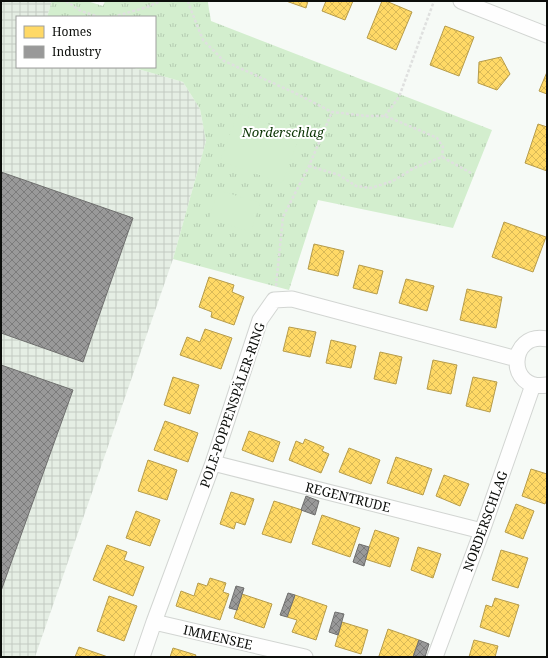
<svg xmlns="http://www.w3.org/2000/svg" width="548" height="658" font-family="'Noto Serif',serif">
  <defs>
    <pattern id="industrial-grid" width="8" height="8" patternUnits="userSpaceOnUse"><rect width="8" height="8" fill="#e5eee4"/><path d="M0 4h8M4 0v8" fill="none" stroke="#c3cbc2"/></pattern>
    <pattern id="grass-tufts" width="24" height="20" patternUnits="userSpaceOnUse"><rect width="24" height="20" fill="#d3eece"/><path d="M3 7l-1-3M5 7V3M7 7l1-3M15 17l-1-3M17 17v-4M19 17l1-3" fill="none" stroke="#b4cbb0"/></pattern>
    <pattern id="homes-cross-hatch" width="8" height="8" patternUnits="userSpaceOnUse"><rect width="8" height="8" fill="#ffd966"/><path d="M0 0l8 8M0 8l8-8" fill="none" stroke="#d9b957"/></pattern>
    <pattern id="industry-cross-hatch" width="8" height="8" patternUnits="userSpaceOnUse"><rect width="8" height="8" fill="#999"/><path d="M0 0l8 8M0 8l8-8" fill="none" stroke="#7b7b7b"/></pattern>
  </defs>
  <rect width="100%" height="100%" fill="#f6faf6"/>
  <path fill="url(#industrial-grid)" d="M1,1h51l-5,16h-30v50h114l52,15 17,27 6,32 -33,118 -138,398h-34z"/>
  <path fill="url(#grass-tufts)" d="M52,1h35l16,5 2,-5h103v2l3,18 281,109 -39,98 -135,-28 -29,90 -116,-31 33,-118 -6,-32 -17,-27 -52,-15h24v-50h-108z"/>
  <path fill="#d3eece" d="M238,113l62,23 -18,47 -62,-22z
    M218,190l42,13 -9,29 -42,-13z"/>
  <path fill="url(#homes-cross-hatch)" stroke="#b69c4b" d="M286,1h22l-2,7z
    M326,1h27l-8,19 -23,-9z
    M382,1h4l26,11 -16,38 -29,-12z
    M445,26l29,11 -15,39 -29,-11z
    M501,57l9,17 -13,16 -19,-7 1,-21z
    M547,72v22l-8,-3z
    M538,124l9,3v44l-22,-8z
    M504,222l42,15 -13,35 -41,-15z
    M314,244l30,7 -6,25 -30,-7z
    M359,265l24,6 -6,23 -24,-6z
    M209,277l25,8 -2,7 12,5 -10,28 -23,-8 1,-5 -13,-5z
    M406,279l28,7 -7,25 -28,-8z
    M467,289l35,8 -6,31 -36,-8z
    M289,327l27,5 -6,25 -27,-6z
    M205,329l27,9 -11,31 -41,-14 7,-18 13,5z
    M331,340l25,6 -5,22 -25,-5z
    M380,352l22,5 -6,27 -22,-5z
    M433,360l24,5 -6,29 -24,-5z
    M173,377l26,8 -9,29 -26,-9z
    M473,377l24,5 -7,30 -24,-6z
    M165,421l33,12 -10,29 -34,-12z
    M249,431l31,11 -7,20 -31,-12z
    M305,439l19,8 -2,4 7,3 -8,19 -32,-13 7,-19 7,3z
    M349,448l31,12 -9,24 -32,-12z
    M396,457l36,12 -9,26 -36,-12z
    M148,460l29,10 -10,30 -29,-9z
    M531,469l16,5v25l-2,5 -23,-8z
    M444,475l25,9 -9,22 -24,-10z
    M231,492l23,7 -9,26 -9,-3 -2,7 -14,-5z
    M274,501l28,9 -11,33 -29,-9z
    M516,504l18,7 -11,28 -18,-7z
    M136,511l24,9 -10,26 -24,-8z
    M322,515l38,13 -10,29 -38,-13z
    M375,530l24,8 -9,29 -25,-8z
    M107,545l20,7 -3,8 20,7 -11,29 -40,-16z
    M418,547l23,7 -8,24 -22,-8z
    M501,550l27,8 -10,30 -26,-8z
    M210,578l16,5 -3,9 6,2 -9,26 -44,-14 5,-15 13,5 4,-13 9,3z
    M242,594l30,10 -8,24 -30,-10z
    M295,595l32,11 -11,34 -24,-8 5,-12 -10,-3z
    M109,596l28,10 -13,35 -27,-10z
    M495,598l24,7 -10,32 -29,-10 6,-22 6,2z
    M342,622l26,8 -7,24 -26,-8z
    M388,629l31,11 -6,17h-31l-3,-1z
    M474,640l24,6 -3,11h-26z
    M79,647l29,10h-33z
    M173,648l23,7 -1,2h-25z"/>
  <path fill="url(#industry-cross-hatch)" stroke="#6f6f6e" d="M1,172l132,46 -50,144 -82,-29z
    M1,365l72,25 -72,201z
    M306,496l13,5 -4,14 -14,-5z
    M359,544l10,3 -5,19 -11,-4z
    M236,586l8,2 -7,22 -8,-2z
    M288,593l7,2 -8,22 -7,-2z
    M335,612l9,2 -6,21 -9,-3z
    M419,640l10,4 -4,13h-12z"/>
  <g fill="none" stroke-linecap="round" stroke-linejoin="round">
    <g stroke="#d2d5d2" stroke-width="17">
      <path id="minor" d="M461,1l86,34
        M547,339c-39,-8 -41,53 0,46
        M213,463l269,68
        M154,622l151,35
        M142,657l12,-35 59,-159 47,-143 14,-20 18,-1 225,60
        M435,657l47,-126 51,-146"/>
    </g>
    <path stroke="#dfe0df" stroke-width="2.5" stroke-dasharray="3 2" stroke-linecap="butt" d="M66,1l15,10 18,6
      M188,1l1,4 14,35 21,21 71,32 37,19 35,4h18l34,14 18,8 6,9 -1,10
      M113,17l34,-10 14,-6
      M385,116l14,-19 35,-96
      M309,166l30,9 17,11 15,2 22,-7 21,-13 28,-11 29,16
      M276,286l7,-69 26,-51 23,-54"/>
    <use href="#minor" stroke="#fefefe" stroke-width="15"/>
  </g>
  <g text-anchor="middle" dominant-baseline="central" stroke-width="4" stroke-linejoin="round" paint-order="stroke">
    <g font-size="13" font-style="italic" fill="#0a3303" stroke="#fff">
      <text x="283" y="132">Norderschlag</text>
    </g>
    <g font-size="13" fill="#0c0e0b" stroke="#fff">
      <text transform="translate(232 405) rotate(-71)">POLE-POPPENSPÄLER-RING</text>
      <text transform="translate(348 497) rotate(14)">REGENTRUDE</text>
      <text transform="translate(485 521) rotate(-70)">NORDERSCHLAG</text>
      <text transform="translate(218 637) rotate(13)">IMMENSEE</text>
    </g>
  </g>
  <rect width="548" height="658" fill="none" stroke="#0c0e0b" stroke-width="4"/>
  <rect x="16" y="16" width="140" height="52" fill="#ffffff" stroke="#9e9f9d"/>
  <rect x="24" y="26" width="20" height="12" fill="#ffd966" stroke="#9e9f9d"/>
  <text x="52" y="36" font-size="12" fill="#0c0e0b">Homes</text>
  <rect x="24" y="46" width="20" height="12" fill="#999999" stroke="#9e9f9d"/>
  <text x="52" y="56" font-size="12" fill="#0c0e0b">Industry</text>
</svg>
